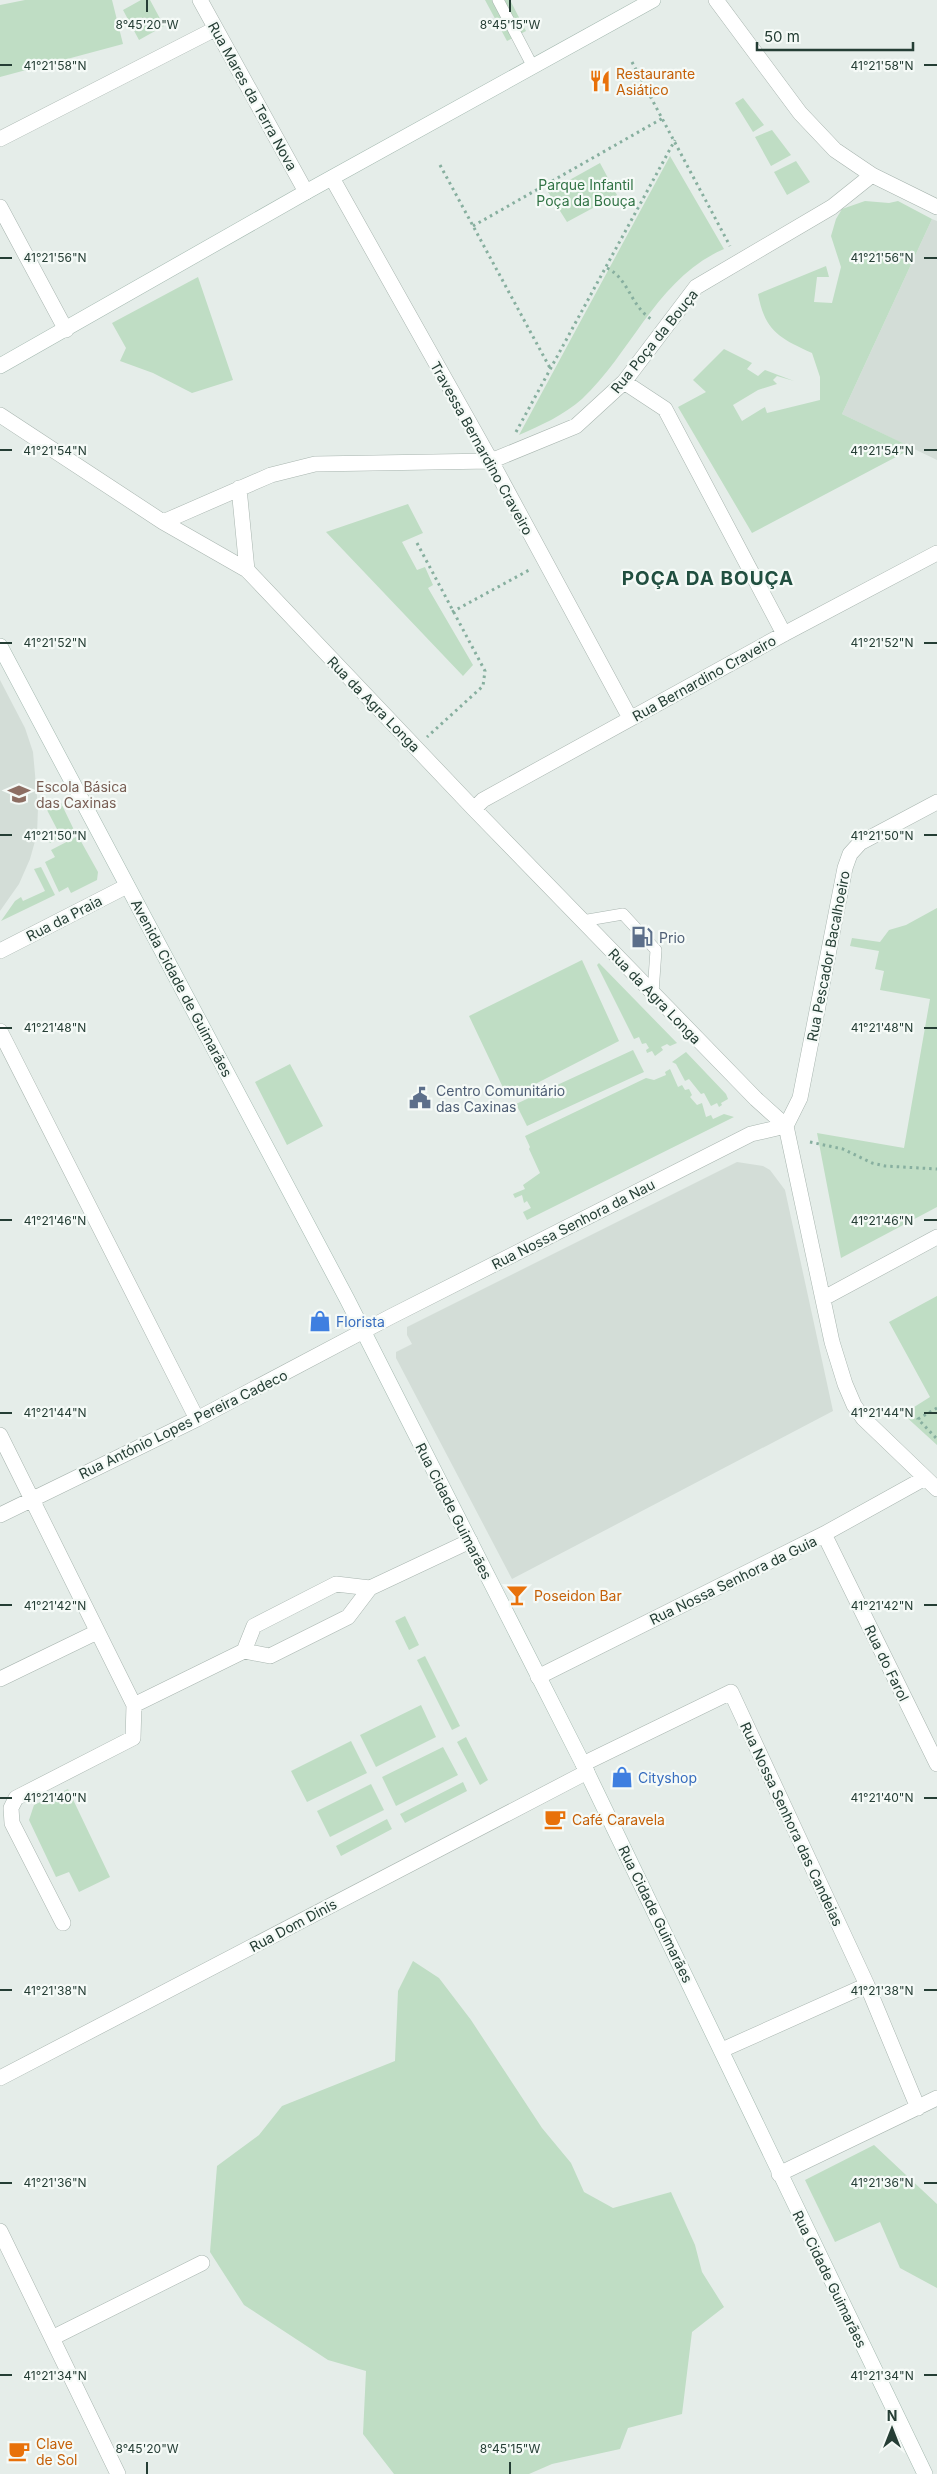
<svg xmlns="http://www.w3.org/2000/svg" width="937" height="2474" font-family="Inter,sans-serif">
  <rect width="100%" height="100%" fill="#e5ede9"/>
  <path fill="#d3ddd7" d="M932,219l5,2v239l-95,-46z
    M0,680l25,48 8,24 5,56 -1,26 -7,25 -11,25 -19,27z
    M737,1162l26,4 7,4 15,20 48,221 -321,168 -116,-221v-6l16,-8 -5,-9v-8z"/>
  <path fill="#bfddc4" d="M25,0h87l11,44 -123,33v-72z
    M141,0h9l14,26 -25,14 -16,-30z
    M485,0h25l16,31 -19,10z
    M743,98l21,27 -11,7 -18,-29z
    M772,130l19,25 -20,11 -16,-29z
    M670,156l54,93c-67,29 -91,102 -142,150 -18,16 -42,27 -63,36z
    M796,161l14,21 -23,13 -13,-23z
    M600,163l17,32 -50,27 -19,-30z
    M865,201l24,2 9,-2 34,18 -90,195 71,34 -161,85 -74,-126 28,-15 -13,-12 31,-31 28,14 -5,6 11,7 7,-6 29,11 -17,-5 -4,4 4,4 -19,6 -25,15 9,16 23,-14 2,6 53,-13v-23l-8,-24c-33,-15 -47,-22 -54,-59l68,-28 3,11h-12l-3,25 18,1 9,-36 -10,-31 5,-17 6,-10z
    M198,277l35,103 -41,13 -39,-20 -33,-12 6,-13 -14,-25z
    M408,504l15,29 -21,9 15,28 8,-3 8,18 -5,3 45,77 -10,11 -137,-144z
    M61,803l13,27 -24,13 -4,-6 12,-6 -11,-21z
    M78,836l20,36 -1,8 -26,13 -3,-6 -9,5 -14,-30 10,-5 -4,-7z
    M41,867l14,28 -54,26 14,-20 6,-4 2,4 22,-10 -11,-22z
    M937,908v299l-96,51 -24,-125 87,15 26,-149 -50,-9 4,-19 -9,-2 4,-18 -29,-5 2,-8 28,4 9,-12 17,-5z
    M582,960l37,81 -111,57 -39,-82z
    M599,963l78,80 -7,3 -3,-2 -6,3 2,3 -8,6 -3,-5 -5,2 -1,-3 3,-2 -3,-5 -4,1 -3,-7 -5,2 -37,-74z
    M633,1050l11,22 -117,54 -11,-22z
    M686,1052l40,42 2,5 -7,4 1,2 -3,2 -2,-4 -6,3 -7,-13 -3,1 -12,-15 -4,2 -9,-17 -4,-2z
    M290,1064l33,62 -36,19 -32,-63z
    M670,1069l8,18 4,-2 3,5 4,-1 3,6 -2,2 7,8 5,-2 4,14 5,-2 2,4 11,-5 10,3 -207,103 -4,-8 8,-4 -4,-7 -3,2 -2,-8 -7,3 -2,-4 12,-5 -2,-4 17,-12 -11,-24 1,-2 -5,-11 121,-58 8,2 12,-5 -1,-3z
    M937,1296v149l-34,-31 27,-17 -41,-75z
    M405,1616l14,29 -10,5 -14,-29z
    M425,1656l35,70 -8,4 -35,-70z
    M421,1705l15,32 -60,30 -16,-32z
    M466,1737l22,43 -8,5 -23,-43z
    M351,1741l16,32 -60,29 -16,-31z
    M443,1747l15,28 -62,31 -14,-29z
    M463,1782l4,9 -62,32 -5,-9z
    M371,1784l13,26 -54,27 -13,-26z
    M68,1789l42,88 -31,15 -10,-20 -13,5 -27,-57 5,-15z
    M387,1819l5,10 -51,27 -5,-10z
    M413,1961l26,17 32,42 71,108 29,35 13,29 29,16 58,-16 24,53 7,27 22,35 -32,25 -10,82 -54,14 -8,21 -68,15 -23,10h-135l-31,-40 3,-63 -38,-11 -84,-55 -34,-53 7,-86 42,-31 23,-29 113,-45 3,-70z
    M874,2145l63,59v84l-37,-20 -20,-46 -45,20 -30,-62z"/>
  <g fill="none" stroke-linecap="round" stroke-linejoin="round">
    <g stroke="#a8b5af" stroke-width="12">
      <path id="lane" d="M498,0l35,67
        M582,921l41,-7 33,36 -3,43"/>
    </g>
    <g stroke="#a8b5af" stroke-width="16">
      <path id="street" d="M200,0l106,192
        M716,0l84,113 35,37 37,25 65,32
        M0,139l215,-110
        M332,178l159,283 139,257
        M0,207l66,123
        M624,382l41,27 119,225
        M0,415l163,107 84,48 227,239 282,290 30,27 46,216 13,42 9,21 9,13 74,71
        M239,488l8,82
        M163,522l108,-47 44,-11 176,-3 85,-35 48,-44 72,-95 136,-80 40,-32
        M474,809l9,-9 301,-166 153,-81
        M0,951l127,-65
        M0,1031l197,388
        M786,1126l14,-28 45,-230 5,-14 10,-11 77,-41
        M824,1298l113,-61
        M0,1435l134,270 -1,33 -117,60 -5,10 1,15 51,100
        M0,1515l197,-96 193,-102 361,-183 35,-8
        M824,1534l113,230
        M244,1651l10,-25 82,-42 34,4
        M538,1677l286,-143 101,-56
        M0,1679l97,-47
        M134,1705l110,-54 26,5 78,-39 22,-29 100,-47
        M583,1764l148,-72 136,293 51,123
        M722,2050l145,-65
        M0,2078l587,-306
        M779,2174l158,-76
        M0,2231l118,243
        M52,2338l150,-75"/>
    </g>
    <g stroke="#a3b8af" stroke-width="16">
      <path id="secondary" d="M0,366l306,-174 347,-192
        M0,646l347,653 236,465 342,710"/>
    </g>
    <path stroke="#87af9f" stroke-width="3" stroke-dasharray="2.5 4" stroke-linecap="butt" d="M632,62l98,184
      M440,165l110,203
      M473,226l190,-108
      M607,268c22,11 23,37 44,51
      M516,432l159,-292
      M417,543l68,128 -2,15 -56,51
      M452,612l79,-43
      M810,1142l33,7 29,14 13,3 52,3
      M937,1408l-19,11 19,20"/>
    <use href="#lane" stroke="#fff" stroke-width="11"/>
    <use href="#street" stroke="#fff" stroke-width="15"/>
    <use href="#secondary" stroke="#fff" stroke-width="15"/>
  </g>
  <path fill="none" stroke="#253e35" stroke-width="2" d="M147,0v12M510,0v12M0,65h12M924,65h13M0,258h12M924,258h13M0,450h12M924,450h13M0,643h12M924,643h13M0,835h12M924,835h13M0,1028h12M924,1028h13M0,1220h12M924,1220h13M0,1413h12M924,1413h13M0,1605h12M924,1605h13M0,1798h12M924,1798h13M0,1990h12M924,1990h13M0,2183h12M924,2183h13M0,2375h12M924,2375h13M147,2462v12M510,2462v12"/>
  <defs>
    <g id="restaurant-bare" transform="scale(1.725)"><path d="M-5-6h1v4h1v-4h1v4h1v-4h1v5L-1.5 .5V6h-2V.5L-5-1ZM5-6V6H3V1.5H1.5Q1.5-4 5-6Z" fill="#e8710a" stroke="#f5faf7" stroke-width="2.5" paint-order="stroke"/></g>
    <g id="school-bare" transform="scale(1.725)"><path d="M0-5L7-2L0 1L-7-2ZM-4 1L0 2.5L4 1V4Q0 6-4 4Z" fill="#8d6e63" stroke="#f5faf7" stroke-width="2.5" paint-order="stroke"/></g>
    <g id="fuel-bare" transform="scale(1.725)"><path d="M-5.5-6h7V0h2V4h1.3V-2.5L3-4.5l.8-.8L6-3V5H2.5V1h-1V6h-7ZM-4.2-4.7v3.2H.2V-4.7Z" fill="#5c6f8a" stroke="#f5faf7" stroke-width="2.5" paint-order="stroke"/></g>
    <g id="civic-bare" transform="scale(1.725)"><path d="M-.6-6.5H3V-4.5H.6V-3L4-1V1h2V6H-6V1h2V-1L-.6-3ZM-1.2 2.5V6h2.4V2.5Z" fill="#5c6f8a" stroke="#f5faf7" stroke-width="2.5" paint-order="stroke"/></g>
    <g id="shop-bare" transform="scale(1.725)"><path d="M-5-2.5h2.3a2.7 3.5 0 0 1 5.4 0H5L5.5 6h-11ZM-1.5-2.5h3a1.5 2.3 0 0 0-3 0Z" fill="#3f7fe0" stroke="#f5faf7" stroke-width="2.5" paint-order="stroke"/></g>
    <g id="bar-bare" transform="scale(1.725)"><path d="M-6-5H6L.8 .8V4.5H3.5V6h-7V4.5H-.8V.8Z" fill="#e8710a" stroke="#f5faf7" stroke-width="2.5" paint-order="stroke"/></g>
    <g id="cafe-bare" transform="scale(1.725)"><path d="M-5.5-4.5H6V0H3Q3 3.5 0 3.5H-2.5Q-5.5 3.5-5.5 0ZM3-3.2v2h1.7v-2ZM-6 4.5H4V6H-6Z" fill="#e8710a" stroke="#f5faf7" stroke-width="2.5" paint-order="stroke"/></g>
  </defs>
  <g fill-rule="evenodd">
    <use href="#restaurant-bare" x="600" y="81"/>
    <use href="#school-bare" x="19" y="794"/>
    <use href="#fuel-bare" x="642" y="937"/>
    <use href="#civic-bare" x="420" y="1098"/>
    <use href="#shop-bare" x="320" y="1321"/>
    <use href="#bar-bare" x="517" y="1595"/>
    <use href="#shop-bare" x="622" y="1777"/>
    <use href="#cafe-bare" x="555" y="1819"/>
    <use href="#cafe-bare" x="19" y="2451"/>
  </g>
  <g text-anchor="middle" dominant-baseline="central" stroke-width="4.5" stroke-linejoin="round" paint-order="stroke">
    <g font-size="14" fill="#c56008" stroke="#f5faf7" text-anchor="start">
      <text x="616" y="73">Restaurante<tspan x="616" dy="16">Asiático</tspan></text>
      <text x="534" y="1595">Poseidon Bar</text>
      <text x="572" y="1819">Café Caravela</text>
      <text x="36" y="2443">Clave<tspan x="36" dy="16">de Sol</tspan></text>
    </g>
    <g font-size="14" fill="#253e35" stroke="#f5faf7">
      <text transform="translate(253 96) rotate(61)">Rua Mares da Terra Nova</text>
      <text transform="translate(654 341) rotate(-51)">Rua Poça da Bouça</text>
      <text transform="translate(482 448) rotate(61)">Travessa Bernardino Craveiro</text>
      <text transform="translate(704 678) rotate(-29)">Rua Bernardino Craveiro</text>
      <text transform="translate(374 704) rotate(46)">Rua da Agra Longa</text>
      <text transform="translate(64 918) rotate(-27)">Rua da Praia</text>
      <text transform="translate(828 956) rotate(-79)">Rua Pescador Bacalhoeiro</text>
      <text transform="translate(182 988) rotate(62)">Avenida Cidade de Guimarães</text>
      <text transform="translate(655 996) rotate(46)">Rua da Agra Longa</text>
      <text transform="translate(573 1224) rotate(-27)">Rua Nossa Senhora da Nau</text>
      <text transform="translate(183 1424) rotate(-26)">Rua António Lopes Pereira Cadeco</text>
      <text transform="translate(454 1511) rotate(63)">Rua Cidade Guimarães</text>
      <text transform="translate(733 1580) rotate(-26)">Rua Nossa Senhora da Guia</text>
      <text transform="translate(887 1663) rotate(64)">Rua do Farol</text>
      <text transform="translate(792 1824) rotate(65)">Rua Nossa Senhora das Candeias</text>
      <text transform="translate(656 1914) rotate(64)">Rua Cidade Guimarães</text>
      <text transform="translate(293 1925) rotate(-28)">Rua Dom Dinis</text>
      <text transform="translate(830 2279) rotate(64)">Rua Cidade Guimarães</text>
    </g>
    <g font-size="14" fill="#317345" stroke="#f5faf7">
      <text x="586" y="184">Parque Infantil<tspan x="586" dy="16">Poça da Bouça</tspan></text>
    </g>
    <g font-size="14" fill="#785e54" stroke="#f5faf7" text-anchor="start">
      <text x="36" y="786">Escola Básica<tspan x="36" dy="16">das Caxinas</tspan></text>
    </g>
    <g font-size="14" fill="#4e5e75" stroke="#f5faf7" text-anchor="start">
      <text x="659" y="937">Prio</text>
      <text x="436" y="1090">Centro Comunitário<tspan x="436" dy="16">das Caxinas</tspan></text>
    </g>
    <g font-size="14" fill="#366cbe" stroke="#f5faf7" text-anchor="start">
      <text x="336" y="1321">Florista</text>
      <text x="638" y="1777">Cityshop</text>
    </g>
    <g font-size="19" font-weight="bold" letter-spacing="1" fill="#214f40" stroke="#f5faf7">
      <text x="708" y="578">POÇA DA BOUÇA</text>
    </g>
  </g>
  <g font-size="12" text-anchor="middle" fill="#253e35" stroke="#f5faf7" stroke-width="4.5" stroke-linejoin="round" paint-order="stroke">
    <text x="147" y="29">8°45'20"W</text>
    <text x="510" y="29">8°45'15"W</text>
    <text x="55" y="70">41°21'58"N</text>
    <text x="882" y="70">41°21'58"N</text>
    <text x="55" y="262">41°21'56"N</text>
    <text x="882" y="262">41°21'56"N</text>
    <text x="55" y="455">41°21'54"N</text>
    <text x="882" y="455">41°21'54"N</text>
    <text x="55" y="647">41°21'52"N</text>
    <text x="882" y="647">41°21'52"N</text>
    <text x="55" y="840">41°21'50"N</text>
    <text x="882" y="840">41°21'50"N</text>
    <text x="55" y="1032">41°21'48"N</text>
    <text x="882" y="1032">41°21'48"N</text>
    <text x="55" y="1225">41°21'46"N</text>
    <text x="882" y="1225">41°21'46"N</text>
    <text x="55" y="1417">41°21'44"N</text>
    <text x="882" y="1417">41°21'44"N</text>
    <text x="55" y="1610">41°21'42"N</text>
    <text x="882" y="1610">41°21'42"N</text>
    <text x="55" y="1802">41°21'40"N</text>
    <text x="882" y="1802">41°21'40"N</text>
    <text x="55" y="1995">41°21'38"N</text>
    <text x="882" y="1995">41°21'38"N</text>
    <text x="55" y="2187">41°21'36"N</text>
    <text x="882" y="2187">41°21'36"N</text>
    <text x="55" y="2380">41°21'34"N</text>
    <text x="882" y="2380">41°21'34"N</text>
    <text x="147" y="2453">8°45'20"W</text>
    <text x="510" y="2453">8°45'15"W</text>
  </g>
  <g transform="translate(892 2429)" stroke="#f5faf7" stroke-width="4" paint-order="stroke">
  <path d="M0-4L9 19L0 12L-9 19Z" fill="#253e35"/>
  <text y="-8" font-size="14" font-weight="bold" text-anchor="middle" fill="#253e35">N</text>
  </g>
  <path d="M757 42v8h156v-8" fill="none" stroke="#253e35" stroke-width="2.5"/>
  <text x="764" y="42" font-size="15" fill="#253e35" stroke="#f5faf7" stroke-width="4" paint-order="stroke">50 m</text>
</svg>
